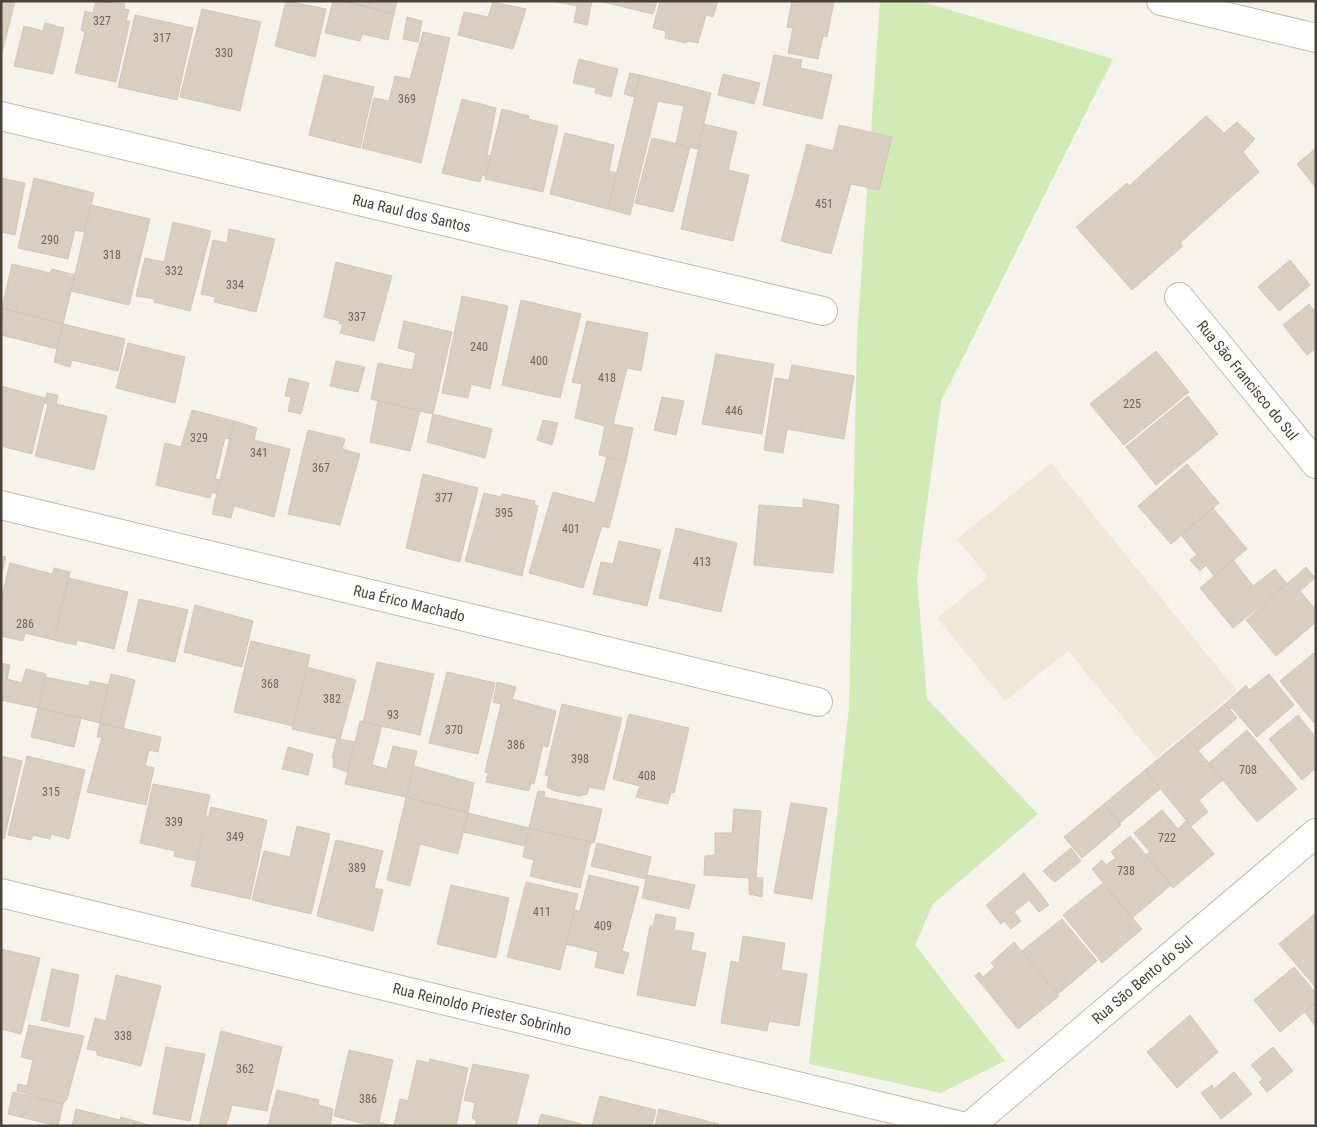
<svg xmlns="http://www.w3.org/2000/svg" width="1317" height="1127" font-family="'Roboto Condensed',sans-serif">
  <rect width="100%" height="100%" fill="#f6f3ec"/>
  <path fill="#efe8d6" d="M1051,463l186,228 -81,67 -88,-107 -63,50 -68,-83 51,-41 -31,-38z"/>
  <path fill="#d2eab5" d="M880,1h40l193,58 -172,342 -24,177 10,121 111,115 -105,90 -18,41 90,116 -64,32 -132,-29 40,-356 8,-371z"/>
  <path fill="#d8cfc1" stroke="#d3c7b4" d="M1,1h14l-14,56z
    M96,1l29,3 -1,5 5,1 -3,11h4l-14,61 -41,-9 10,-41 -4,-2 4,-19 8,2z
    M286,1l40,8 -11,48 -40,-11z
    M333,1h10l51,13 -6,26 -26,-6 -2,7 -35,-8z
    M343,1h54l-3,13z
    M552,1h40l-5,24 -13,-3 3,-16z
    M598,1h59l-4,13z
    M660,1h58l-5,16 -7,-2 -8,28 -11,-2 -1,2 -21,-5 1,-7 -13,-3z
    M792,1h42l-7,36 -4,-1 -5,23 -30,-6 5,-25 -6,-1z
    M493,2l33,7 -13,40 -55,-14 6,-23 24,5z
    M202,9l59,13 -21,89 -60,-14z
    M135,15l58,13 -16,72 -59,-13z
    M407,17l15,4 -4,21 -15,-3z
    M45,23l19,5 -11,46 -39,-8 10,-40 19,5z
    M423,32l27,6 -29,125 -59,-15 12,-50 15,3 6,-25 15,3z
    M774,55l28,5 -2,8 32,7 -10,44 -59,-14z
    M579,59l39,10 -7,28 -16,-4 1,-5 -23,-5z
    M630,73l10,2 -6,22 -10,-3z
    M723,74l37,9 -6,21 -36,-9z
    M324,75l50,12 -14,61 -51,-13z
    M640,75l71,18 -13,56 -22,-5 8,-38 -26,-5 -28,114 -22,-6z
    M462,99l34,9 -9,47 4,1 -5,20 -4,-1 -2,7 -38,-9z
    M502,109l27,7 -1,3 30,7 -15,66 -58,-13z
    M1206,116l18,17 13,-11 18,17 -12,13 16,20 -79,71 3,3 -51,44 -56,-63 51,-44 2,3z
    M704,124l33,8 -9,38 21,5 -16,66 -52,-12z
    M839,125l53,12 -13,53 -28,-6 -20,70 -50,-13 26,-97 26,7z
    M565,133l49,12 -5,26 7,2 -8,36 -58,-15z
    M652,138l38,9 -17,65 -38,-9z
    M1316,148v40l-19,-24z
    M1,178l24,5 -10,52 -14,-3z
    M34,178l60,15 -10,39 -9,-2 -7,29 -50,-11z
    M91,205l59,14 -21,86 -58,-14z
    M173,222l38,9 -21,80 -36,-9v-3l-18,-3 9,-38 19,4z
    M229,229l46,10 -19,73 -42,-10 2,-5 -15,-3 12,-54 14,3z
    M1290,260l20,25 -31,26 -21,-24z
    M336,262l56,14 -18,65 -34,-8 3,-9h-4l1,-3 -16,-4z
    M12,264l38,9 2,-4 23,6 -12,49 -61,-16z
    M462,296l46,10 -18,83 -19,-5 -3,14 -26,-5z
    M521,300l60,14 -21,84 -58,-13z
    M1309,304l7,9v35l-9,7 -24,-30z
    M2,308l61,16 -6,25 -56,-14z
    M404,321l48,11 -19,82 -62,-15 7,-36 34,7 4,-17 -18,-5z
    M587,321l61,12 -7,38 -14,-3 -14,56 20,4 -7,33 -27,-6 6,-29 -30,-8 7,-34 -10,-2z
    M63,324l62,15 -7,32 -46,-11 -2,7 -16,-5z
    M128,343l57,14 -10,46 -59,-15z
    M1156,351l33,41 -65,53 -34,-41z
    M716,354l58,10 -12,70 -60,-10z
    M336,361l29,6 -7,25 -28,-6z
    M792,365l62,11 -10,63 -57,-10 -4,24 -19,-3 11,-72 14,2z
    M289,378l20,5 -8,31 -13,-3 3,-14 -6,-1z
    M1,386l44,12 -13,56 -31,-8z
    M47,393l11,2 -2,9 51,12 -13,54 -59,-14 13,-52 -4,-1z
    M1188,396l30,38 -62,51 -30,-38z
    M662,397l22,4 -8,34 -22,-5z
    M378,400l42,11 -10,40 -40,-9z
    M192,410l42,11 -4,18 -5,-1 -10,41 6,1 -4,14 -5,-2 -2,6 -54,-13 9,-42 16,4z
    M433,414l59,15 -7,29 -58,-16z
    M543,420l15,3 -6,22 -15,-5z
    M234,421l23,7 -3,12 36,9 -16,68 -40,-11 -3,12 -19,-4z
    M308,430l37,9 -3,10 18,5 -20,71 -52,-11z
    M607,457l19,4 -17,67 -7,-2 -19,62 -54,-15 24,-81 42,11z
    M1187,464l32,39 -48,41 -33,-38z
    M423,474l55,14 -18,74 -54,-14z
    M484,493l17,4 1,-3 33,7 -1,4 4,1 -16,70 -57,-15z
    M803,499l36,6 -6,68 -79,-8 5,-60 44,3z
    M1213,508l34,41 -33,27 -8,-11 -6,6 -10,-11 7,-5 -16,-20z
    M676,528l61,15 -16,69 -62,-14z
    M619,541l42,9 -14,56 -54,-12 8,-32 12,2z
    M1,556l5,1 -5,19z
    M1233,560l20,26 22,-17 12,15 -54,44 -33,-40z
    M10,563l42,11 2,-6 16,4 -16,68 -29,-7 -2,8 -22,-5v-36z
    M1306,567l9,11 -15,13 16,19v12l-40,34 -30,-36z
    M68,578l60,14 -14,57 -37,-9 -1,5 -22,-5z
    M139,599l49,11 -13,52 -48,-11z
    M195,605l58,16 -11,46 -58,-15z
    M251,641l59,14 -17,71 -59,-14z
    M1315,652l1,70 -2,1 -34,-42z
    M377,662l57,12 -14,61 -57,-13z
    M1,663l9,2 -3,14 15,4 4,-14 20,5 -8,34 -37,-8z
    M307,667l49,13 -16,59 15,3 -8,30 -14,-5 1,-9h-2l5,-19 -45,-10z
    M447,672l48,11 -17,71 -49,-11z
    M111,674l24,6 -12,49 -23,-6z
    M1269,674l25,31 -37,32 -25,-29 -2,1 -5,-5 21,-19 3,5z
    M45,677l44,9 1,-5 19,4 -9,38 -61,-15z
    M497,682l19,5 -4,12 44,12 -8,36 -5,-2 -9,39 -3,-1 -2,8 -43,-9 2,-9 -3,-1 16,-68 -8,-2z
    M562,704l60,14 -18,72 -15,-3 -2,7 -8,2 -24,-5 -8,-4 2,-11 -4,-1z
    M1225,704l12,14 -38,32 -13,-14z
    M38,708l43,10 -7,29 -43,-10z
    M629,714l60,14 -15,65 -3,-1 -3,12 -32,-7 4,-11 -27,-7z
    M1298,715l18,23v30l-14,12 -33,-41z
    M360,721l22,5 -10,39 15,4 6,-23 24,5 -11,46 -61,-13z
    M100,723l61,14 -3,15 -9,-2 -4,16 9,2 -8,37 -59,-13 15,-55h-5z
    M1247,730l50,59 -40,33 -48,-59z
    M1186,736l37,44 -24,20 9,12 -17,14 -46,-56z
    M288,747l25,7 -5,21 -26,-6z
    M1,756l21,5 -18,78 -3,-1z
    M27,756l58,14 -16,69 -18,-5 -1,5 -17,-4 -2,5 -23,-5z
    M414,766l60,17 -6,30 -62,-16z
    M1145,770l15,19 -40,34 -16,-19z
    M153,784l57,11 -14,66 -22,-5 1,-5 -35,-8z
    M538,791l7,1 -1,5 58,12 -8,34 -65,-15z
    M406,797l62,16 -10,41 -38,-10 -10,42 -23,-6z
    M791,803l36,5 -15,91 -38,-6z
    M1104,804l17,21 -39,33 -18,-21z
    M211,807l56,13 -17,79 -59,-13 16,-70h2z
    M734,809l27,2 -5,67h7l-1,19 -13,-3v-16l-45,-3 1,-19 10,-1v-22h17z
    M1162,810l16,19 8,-8 28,33 -41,34 -27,-33 4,-3 -16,-19z
    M468,813l61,15 -4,18 -62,-14z
    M297,826l33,8 -19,80 -59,-14 12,-49 26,6z
    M529,828l62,14 -11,46 -50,-12 4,-16 -11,-3z
    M1130,836l41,49 -39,33 -40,-49 10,-9 4,5 10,-7 -5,-6z
    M336,840l47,11 -9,37 9,2 -10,41 -56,-15z
    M597,843l54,14 -5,22 -55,-13z
    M1071,848l10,13 -26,21 -4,-3 -8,-8z
    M1024,873l25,32 -10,7 -10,-12 -15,12 7,9 -10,8 -7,-8 -3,3 -15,-19z
    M589,875l50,12 -17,64 7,2 -6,21 -28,-7 3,-15 -32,-8 9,-34 5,1z
    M647,875l48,10 -6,24 -47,-11z
    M526,882l52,12 -18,76 -53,-13z
    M1103,883l39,46 -40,34 -39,-48z
    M451,885l58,13 -13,60 -59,-14z
    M1316,913v75l-37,-44z
    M656,914l20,4 -2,12 20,3 -3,17 15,3 -11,53 -58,-11 13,-69h3z
    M1062,919l35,42 -39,33 -36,-43z
    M743,936l42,7 -4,27 26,4 -8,52 -30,-5 -2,10 -46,-8 10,-62 8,2z
    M1014,942l45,54 -41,33 -43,-53 4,-4 4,5 12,-10 -4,-4z
    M1,949l39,9 -19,76 -20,-5z
    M1294,967l22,26v10l-36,29 -26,-32z
    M52,969l27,6 -10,52 -28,-7z
    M116,975l45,11 -20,80 -44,-11v-4l-10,-2 8,-31 11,3z
    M1316,1003v24l-11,-15z
    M1190,1015l28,37 -41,36 -30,-36z
    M29,1025l55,11 -17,63 -4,5 -46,-13 1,-7 9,2 6,-26 -12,-3z
    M221,1031l61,16 -15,64 -35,-6 -6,21h-27z
    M166,1047l39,7 -15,67 -37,-7z
    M1273,1047l20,24 -26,21 -8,-10 4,-3 -12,-14z
    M349,1050l44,10 -14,62 15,4h-21l-39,-10z
    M430,1059l38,9 -12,58h-62l6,-27 8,2 9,-41 12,3z
    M473,1064l56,11 -13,51h-40v-6l-4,-2 3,-15 -11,-3z
    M1234,1072l18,22 -31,25 -20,-26 11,-8 2,4z
    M277,1090l42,10 -1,5 15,4 -3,17h-62z
    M13,1092l50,12 -5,22 -50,-12z
    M600,1096l56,14 -4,16h-60z
    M76,1109l44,11 1,-3 14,4 -1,5h-62z
    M659,1109l60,15 -1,2h-63z
    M541,1114l41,10v2h-44z
    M135,1121l17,5h-18z"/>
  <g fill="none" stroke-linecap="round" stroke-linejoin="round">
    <g stroke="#c2bbae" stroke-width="30">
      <g id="street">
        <path d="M1161,1l155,37"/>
        <path id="s1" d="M1,116l822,195"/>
        <path id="s2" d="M1179,297l137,167"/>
        <path id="s3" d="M1,505l817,197"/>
        <path id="s4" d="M1,893l961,233"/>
        <path id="s5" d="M970,1126l346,-293"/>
      </g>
    </g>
    <use href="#street" stroke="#fff" stroke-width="28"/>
  </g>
  <g text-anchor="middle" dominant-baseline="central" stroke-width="4" stroke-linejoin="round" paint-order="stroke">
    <g font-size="12" fill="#6e675b">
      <text x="102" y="21">327</text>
      <text x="162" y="38">317</text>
      <text x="224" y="53">330</text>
      <text x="407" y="99">369</text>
      <text x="824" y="204">451</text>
      <text x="50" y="240">290</text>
      <text x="112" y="255">318</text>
      <text x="174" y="271">332</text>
      <text x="235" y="285">334</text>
      <text x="357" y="317">337</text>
      <text x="479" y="347">240</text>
      <text x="539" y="361">400</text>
      <text x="607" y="378">418</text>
      <text x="1132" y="404">225</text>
      <text x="734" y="411">446</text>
      <text x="199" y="438">329</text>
      <text x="259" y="453">341</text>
      <text x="321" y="468">367</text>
      <text x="444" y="498">377</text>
      <text x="504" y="513">395</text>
      <text x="571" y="529">401</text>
      <text x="702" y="562">413</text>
      <text x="25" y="624">286</text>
      <text x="270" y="684">368</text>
      <text x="332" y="699">382</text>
      <text x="393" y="715">93</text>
      <text x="454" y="730">370</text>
      <text x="516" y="745">386</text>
      <text x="580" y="759">398</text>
      <text x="1248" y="770">708</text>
      <text x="647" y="776">408</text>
      <text x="51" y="792">315</text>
      <text x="174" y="822">339</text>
      <text x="235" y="837">349</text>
      <text x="1167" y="838">722</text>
      <text x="357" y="868">389</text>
      <text x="1126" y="871">738</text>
      <text x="542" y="912">411</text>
      <text x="603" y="926">409</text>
      <text x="123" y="1036">338</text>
      <text x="245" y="1069">362</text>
      <text x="368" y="1099">386</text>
    </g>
    <g font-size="15" fill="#4b4439" stroke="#fff">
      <text stroke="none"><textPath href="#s1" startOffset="422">Rua Raul dos Santos</textPath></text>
      <text stroke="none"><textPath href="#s2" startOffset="108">Rua São Francisco do Sul</textPath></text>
      <text stroke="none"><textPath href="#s3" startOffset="420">Rua Érico Machado</textPath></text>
      <text stroke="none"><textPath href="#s5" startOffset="226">Rua São Bento do Sul</textPath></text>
      <text stroke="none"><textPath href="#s4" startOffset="495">Rua Reinoldo Priester Sobrinho</textPath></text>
    </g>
  </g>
  <rect width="1317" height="1127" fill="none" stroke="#4b4439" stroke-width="5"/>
</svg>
